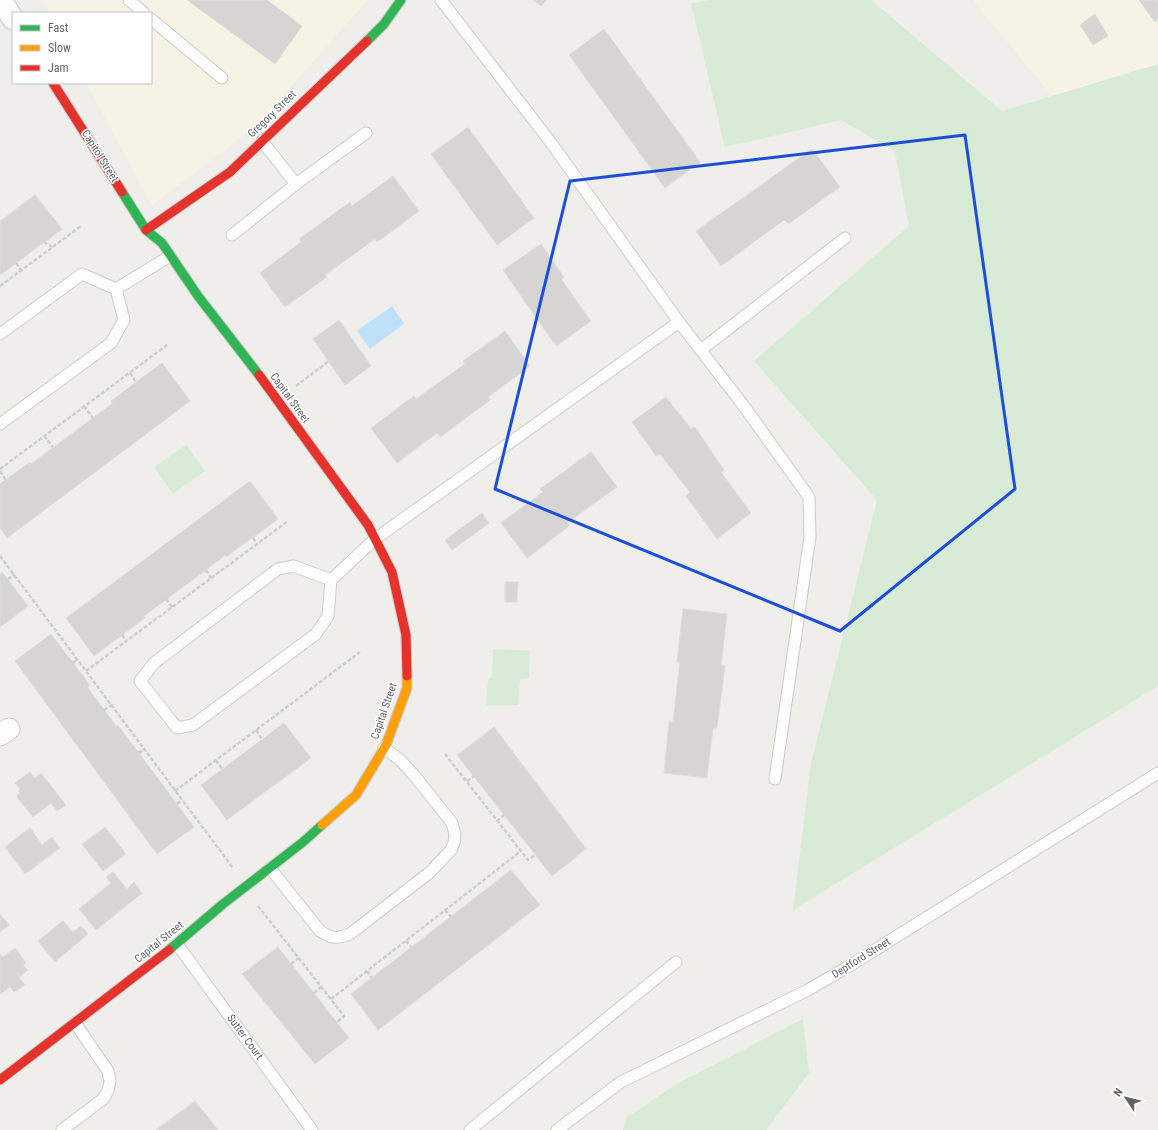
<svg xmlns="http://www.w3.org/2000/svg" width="1158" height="1130" font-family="'Roboto Condensed',sans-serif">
  <rect width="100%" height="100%" fill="#efeeea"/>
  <path fill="#f7f3e4" d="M42,0h326l-112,126 -104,79 -66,-122h65v-70h-102z
    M973,0h185v131l-83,-7z"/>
  <path fill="#d8ebd6" d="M710,0h161l131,111 156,-47v622l-365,224 18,-147 66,-263 -123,-139 155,-135 -14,-75 -54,-31 -116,27 -34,-143z
    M186,445l19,26 -32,23 -19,-27z
    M493,649l37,2 -1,27 -9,1 -2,26h-32l2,-26 4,-2z
    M803,1019l6,54 -43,57h-143l3,-12 52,-35z"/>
  <path fill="#bfe0f9" d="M392,306l12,18 -34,25 -13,-18z"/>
  <path fill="#d6d5d3" stroke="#deddd9" d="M187,0h80l35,26 -27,38z
    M533,0h13l-5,6z
    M1139,0h19v20l-3,2z
    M1095,14l13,22 -15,9 -13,-20z
    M604,29l96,133 -35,26 -96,-133z
    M468,127l66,91 -37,27 -66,-91z
    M812,149l28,38 -52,37 -4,-4 -63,46 -25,-35z
    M393,176l26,35 -42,31 -2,-3 -50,36 2,2 -42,30 -25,-34 41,-31 -2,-3 51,-37 2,4z
    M35,195l27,34 -62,46v-54z
    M541,244l23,33 -3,2 30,42 -35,25 -53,-76z
    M339,320l32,46 -26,19 -32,-46z
    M505,331l25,35 -42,31 2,3 -50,37 -3,-4 -40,30 -26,-35 43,-32 2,3 49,-35 -2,-3z
    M162,363l28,38 -183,137 -7,-10v-44l30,-22 1,2 82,-61 -2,-2z
    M666,397l25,32 4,-2 29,43 -3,2 30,41 -34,26 -31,-43 4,-4 -30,-38 -4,2 -24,-34z
    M591,452l26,35 -50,36 2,3 -42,32 -26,-35 42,-31 -3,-3z
    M250,481l28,38 -52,38 -1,-2 -19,15 -62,46 1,2 -51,38 -28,-38z
    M482,513l7,10 -37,27 -7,-10z
    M2,572l26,34 -28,21v-53z
    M505,582h13l-1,20h-12z
    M683,609l44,5 -6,51 4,1 -8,62h-4l-6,50 -43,-5 5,-51h4l7,-60h-3z
    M51,634l39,51 -3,2 30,40 1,-2 76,102 -37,27 -142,-193z
    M284,723l27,35 -84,62 -26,-35z
    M494,727l92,122 -34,27 -95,-121z
    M30,772l5,6 6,-5 25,32 -9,6 -6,-8 -18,14 -17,-21 4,-3 -2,-2 2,-2 -5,-6z
    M105,827l21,27 -23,17 -21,-27z
    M30,828l12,17 10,-8 8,11 -35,26 -20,-27z
    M511,870l29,35 -162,125 -27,-36z
    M113,872l14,17 7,-7 8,11 -46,37 -17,-21 32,-26 -5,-6z
    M0,914l9,11 -9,7z
    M63,921l10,11 8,-6 7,8 -33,28 -17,-21z
    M278,947l71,91 -34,26 -73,-90z
    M15,948l11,15 -3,2 5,5 -9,7 6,8 -11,7 -4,-5 -10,7v-40l3,3z
    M195,1101l23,29h-62z"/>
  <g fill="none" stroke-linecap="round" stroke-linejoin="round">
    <g stroke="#cbcccc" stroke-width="13">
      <path id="lane" d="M129,0l15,13
        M151,19l71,59
        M262,141l34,43 70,-51
        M232,235l64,-51
        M116,289l54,-33
        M679,322l64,83 66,92 1,40 -35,242
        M0,334l82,-60 34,15
        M701,350l144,-112
        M0,424l111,-81 13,-23 -8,-31
        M331,580l-3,36 -12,18 -123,91 -16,3 -37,-47 14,-18 124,-94 16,-3 37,14 44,-41 304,-217 -127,-178 -111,-144
        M270,868l50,63c13,8 16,8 30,3l79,-61 22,-23 3,-7 1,-9 -3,-11 -38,-48 -15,-16 -15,-11
        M177,944l135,186
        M62,1130l41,-31 5,-8 2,-10 -2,-10 -33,-48
        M470,1130l206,-168
        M557,1130l64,-48 185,-91 40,-23 312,-195"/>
    </g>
    <g stroke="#cbcccc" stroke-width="23">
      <path id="street" d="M1,0l12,19
        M0,735l9,-6"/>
    </g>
    <g stroke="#cacacb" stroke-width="11">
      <path id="fast" d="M367,41l17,-17 17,-24
        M122,192l24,38 16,13 36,53 61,79
        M169,950l54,-46 80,-62 19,-17"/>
    </g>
    <g stroke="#cacacb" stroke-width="11">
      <path id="slow" d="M322,825l34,-30 30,-50 21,-57v-12"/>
    </g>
    <g stroke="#cacacb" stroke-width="11">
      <path id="jam" d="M53,83l69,109
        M146,230l84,-58 137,-131
        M259,375l109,150 24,47 14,63 1,41
        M0,1080l169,-130"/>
    </g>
    <path stroke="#cacfcc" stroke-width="2.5" stroke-dasharray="4 2" stroke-linecap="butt" d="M44,242l8,5
      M16,263l5,7
      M0,286l81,-60
      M130,373l6,9
      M296,386l33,-25
      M84,406l9,12
      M44,436l9,11
      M0,469l167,-124
      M0,471l6,9
      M253,538l4,6
      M0,556l233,312
      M206,570l5,8
      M8,579l6,-4
      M166,599l6,8
      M122,635l4,6
      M73,663l4,-4
      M86,671l202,-150
      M104,710l8,-5
      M256,730l6,9
      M139,753l5,-4
      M445,754l83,106 7,-5
      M216,760l6,9
      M467,781l7,-5
      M175,791l185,-139
      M177,804l5,-4
      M497,821l7,-6
      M258,906l86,110 -8,7
      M445,910l6,7
      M406,941l5,6
      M291,964l8,-6
      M367,971l5,7
      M314,993l7,-6
      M331,999l190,-148"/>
    <use href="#lane" stroke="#fdfcfc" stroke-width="11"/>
    <use href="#street" stroke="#fdfcfc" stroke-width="21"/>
    <use href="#fast" stroke="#30b455" stroke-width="9"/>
    <use href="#slow" stroke="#ff9f0a" stroke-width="9"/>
    <use href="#jam" stroke="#e5322d" stroke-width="9"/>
  </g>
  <path fill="none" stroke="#1d4ed8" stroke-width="3" stroke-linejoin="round" d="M965,135l50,354 -175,142 -345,-142 75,-308z"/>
  <g text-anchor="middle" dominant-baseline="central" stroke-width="3" stroke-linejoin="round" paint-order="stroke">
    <g font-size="11" fill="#5f6368" stroke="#fff">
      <text transform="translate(272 114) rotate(-44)">Gregory Street</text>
      <text transform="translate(100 156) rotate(58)">Capitol Street</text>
      <text transform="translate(290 398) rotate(54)">Capital Street</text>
      <text transform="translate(384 711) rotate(-71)">Capital Street</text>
      <text transform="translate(159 942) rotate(-39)">Capital Street</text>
      <text transform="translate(861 958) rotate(-32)">Deptford Street</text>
      <text transform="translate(245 1037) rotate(54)">Sutter Court</text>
    </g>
  </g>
  <rect x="12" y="12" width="140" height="72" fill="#ffffff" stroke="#bfc1c3"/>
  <rect x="20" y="25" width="20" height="6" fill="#30b455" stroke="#bfc1c3"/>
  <text x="48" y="32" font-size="12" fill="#5f6368">Fast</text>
  <rect x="20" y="45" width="20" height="6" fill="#ff9f0a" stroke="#bfc1c3"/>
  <text x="48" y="52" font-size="12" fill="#5f6368">Slow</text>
  <rect x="20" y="65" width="20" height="6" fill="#e5322d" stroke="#bfc1c3"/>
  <text x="48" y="72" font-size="12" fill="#5f6368">Jam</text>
  <g transform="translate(1126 1098) rotate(305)" stroke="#ffffff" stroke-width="3" paint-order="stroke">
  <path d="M0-3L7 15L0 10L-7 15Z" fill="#5f6368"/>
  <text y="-6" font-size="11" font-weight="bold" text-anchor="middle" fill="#5f6368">N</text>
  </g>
</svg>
